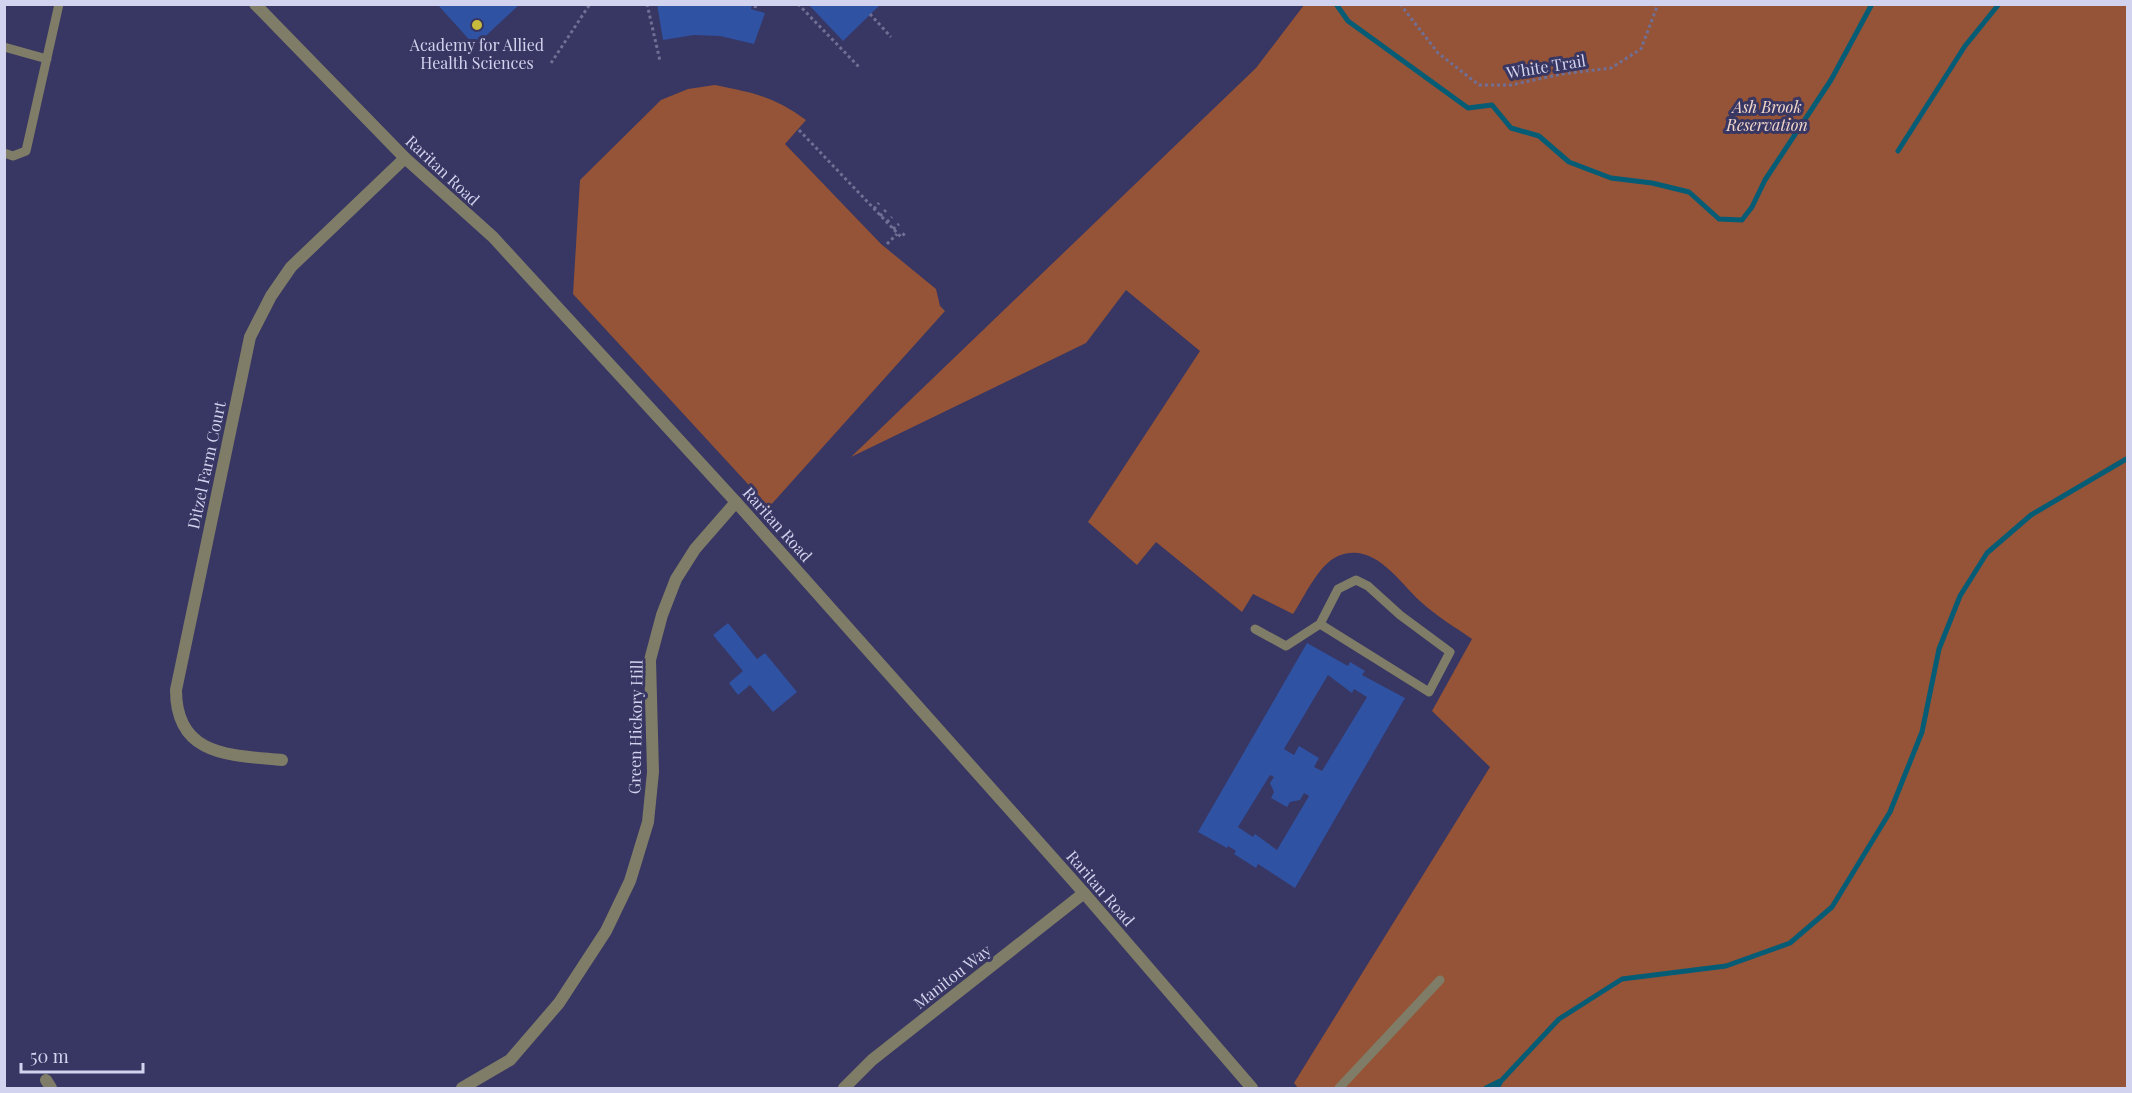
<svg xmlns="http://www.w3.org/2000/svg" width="2132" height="1093" font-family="'Playfair Display',serif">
  <rect width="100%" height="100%" fill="#383662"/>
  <path fill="#955437" d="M1304,5h823v1083h-829l-4,-5 196,-316 -58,-56 40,-72c-17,-12 -36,-23 -52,-38 -22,-20 -46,-60 -82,-45 -20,9 -33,40 -45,58l-40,-20 -11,18 -86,-70 -19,23 -49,-43 112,-171 -74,-61 -40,53 -235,114 405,-389z
    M715,85c39,8 58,11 91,35l-21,24 96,100 55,45 4,17 5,5 -176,196 -196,-213 7,-114 81,-80 27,-11z"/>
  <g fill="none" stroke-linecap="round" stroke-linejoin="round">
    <path stroke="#065c75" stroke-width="5" d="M1336,4l12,17 120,87 24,-3 19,23 28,8 30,26 42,16 41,5 37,9 30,27 23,1 10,-13 13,-27 66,-100 41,-76
      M1898,151l67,-105 34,-42
      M1486,1088l14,-7
      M1497,1088l4,-7 58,-62 63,-40 104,-13 64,-23 42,-36 58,-95 32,-80 17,-83 21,-53 27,-43 44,-38 97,-57"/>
  </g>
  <path fill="#2f52a2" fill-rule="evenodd" d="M437,4h83l-45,42z
    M657,4h95l-1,5 14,4 -11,31 -34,-8 -26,-1 -31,5z
    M808,4h73l-38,37z
    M728,623l29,36 8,-6 32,39 -24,20 -23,-27 -12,10 -9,-12 14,-12 -30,-36z
    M1307,643l41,23 2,-4 15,9 -3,4 43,23 -110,190 -37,-24 -2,4 -22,-14 2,-3 -8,-5 -1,2 -29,-16zM1328,675l24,18 2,-4 13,8 -45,74 -8,-4 5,-9 -20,-12 -5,9 -10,-6zM1270,775l4,2 -4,6 4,9 -3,6 16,9 3,-5 10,-2 4,-7 5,3 -32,54 -22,-16 -2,3 -15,-10z"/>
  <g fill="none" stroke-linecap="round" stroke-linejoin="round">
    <path stroke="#706f95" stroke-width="3" stroke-dasharray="3 3" stroke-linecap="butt" d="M647,4l13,57
      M798,4l61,63
      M1400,4l38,49 41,32h32l51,-11 49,-6 30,-19 17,-45
      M755,8l1,-4
      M870,14l21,23
      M551,63l39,-59
      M799,130l102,107 5,-5
      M874,209l5,-6
      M880,216l6,-6
      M887,222l5,-5
      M893,229l6,-5
      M887,244l10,-10"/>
    <path stroke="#7f7d67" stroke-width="9" d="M4,47l43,12
      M4,153l9,3 13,-5 33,-147
      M1356,580l12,6 32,29 50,37 -21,40 -109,-68 18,-35z
      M1255,629l31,17 34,-22
      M1339,1088l101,-108"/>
    <path stroke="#7f7d67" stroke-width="12" d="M282,760c-51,-5 -106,-3 -106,-70l74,-353 21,-41 20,-29 114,-109
      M46,1080l5,8
      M462,1088l48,-28 49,-57 47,-72 24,-50 18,-59 5,-50 -3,-112 12,-45 14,-36 19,-30 41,-47
      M844,1088l28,-28 212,-167"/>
    <path stroke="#7f7d67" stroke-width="12" d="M255,4l150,154 88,79 243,265 348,391 168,195"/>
  </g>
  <circle fill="#c7bb3c" stroke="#383662" stroke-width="2" cx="477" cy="25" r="6"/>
  <g text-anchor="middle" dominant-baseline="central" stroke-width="6" stroke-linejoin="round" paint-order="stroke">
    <g font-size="16" fill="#d2d3ee" stroke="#383662">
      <text x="477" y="44">Academy for Allied<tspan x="477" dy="18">Health Sciences</tspan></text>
    </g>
    <g font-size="16" fill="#d2d3ee" stroke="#383662">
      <text transform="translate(1546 66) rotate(-9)">White Trail</text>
      <text transform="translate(443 170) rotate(43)">Raritan Road</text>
      <text transform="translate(206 465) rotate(-78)">Ditzel Farm Court</text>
      <text transform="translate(778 524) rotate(48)">Raritan Road</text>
      <text transform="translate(635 727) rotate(-89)">Green Hickory Hill</text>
      <text transform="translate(1101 888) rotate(49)">Raritan Road</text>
      <text transform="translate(952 976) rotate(-38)">Manitou Way</text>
    </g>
    <g font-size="16" font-style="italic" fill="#f2d8cc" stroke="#383662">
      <text x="1767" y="106">Ash Brook<tspan x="1767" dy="18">Reservation</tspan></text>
    </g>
  </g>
  <rect width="2132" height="1093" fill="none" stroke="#d2d3ee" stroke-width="12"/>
  <path d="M21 1063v9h122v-9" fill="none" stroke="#d2d3ee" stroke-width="3"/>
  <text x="30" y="1063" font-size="18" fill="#d2d3ee" stroke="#383662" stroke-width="4.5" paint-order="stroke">50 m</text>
</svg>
